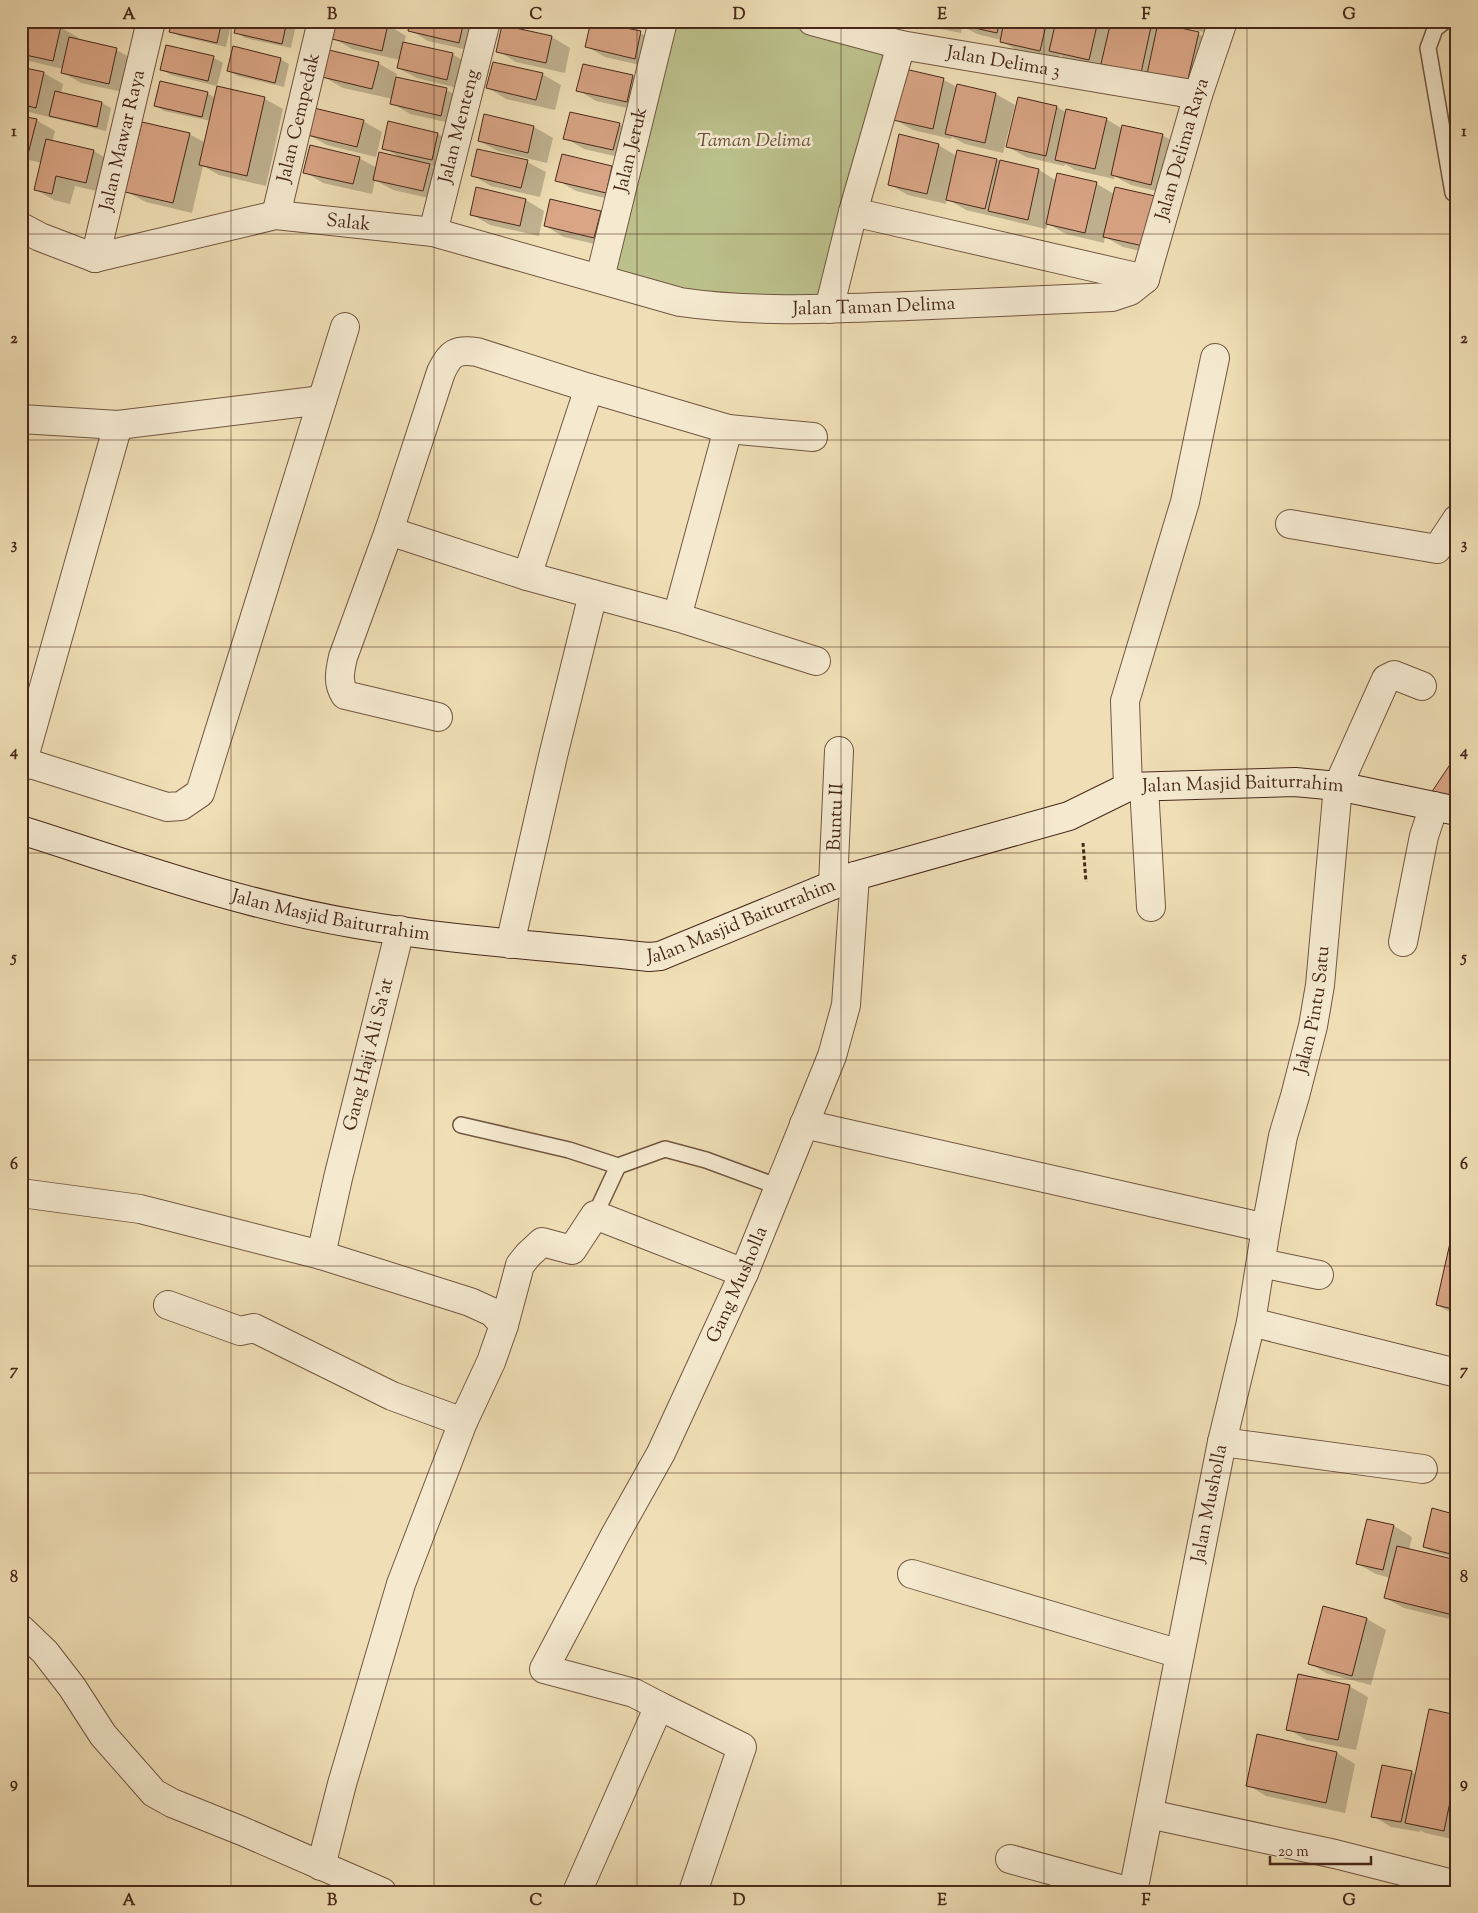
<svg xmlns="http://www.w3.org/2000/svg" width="1478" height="1913" font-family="'Sorts Mill Goudy',serif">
  <rect width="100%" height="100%" fill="#f0dfb6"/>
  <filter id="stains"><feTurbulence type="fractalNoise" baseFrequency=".004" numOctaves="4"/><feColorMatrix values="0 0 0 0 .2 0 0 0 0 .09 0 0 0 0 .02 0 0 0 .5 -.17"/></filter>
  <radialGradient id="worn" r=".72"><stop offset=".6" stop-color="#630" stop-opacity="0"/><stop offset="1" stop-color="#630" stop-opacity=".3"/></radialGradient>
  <path fill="#bcc18c" stroke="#827454" d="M663,21h149l89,24 -72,264 -229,-31z"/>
  <path fill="#0003" d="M21,21l39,6 19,11 -1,3 38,9 19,10 -8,33 -46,-10 -19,-11 1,-3 -42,-10z
    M173,21h53l5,3 -5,23 -46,-11 -9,-5z
    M238,21h51l7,4 -5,23 -46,-10 -9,-6z
    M412,21h60l11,7 -6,24 -49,-11 -18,-11z
    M549,21h24l-1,6z
    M901,21h14v3z
    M917,21h225l17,6 39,7 19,10 -11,49 -137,-32 -9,-6 -2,6 -38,-9 -19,-11v-1l-24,-6 -15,-8 -1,7 -39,-8z
    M1170,21h50l-3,14 -39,-9z
    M388,25l18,11 -2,7 48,11 19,11 -6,25 -48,-12 -19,-10 2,-8 -48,-11 -19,-11z
    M503,26l49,11 18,11 -5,25 -49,-11 -18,-11z
    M640,33l19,10 -6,25 -48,-11 -19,-11z
    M214,58l9,5 -6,23 -46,-11 -9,-5z
    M280,59l9,5 -5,23 -46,-11 -9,-5z
    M378,63l19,11 -1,4 50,12 19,10 -6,25 -49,-11 -18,-11 1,-4 -50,-11 -19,-11z
    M21,68l23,5 19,11 -2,9 41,10 9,5 -5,23 -85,-21z
    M905,71l39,9 13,7 1,-2 38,9 19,11 -12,48 -38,-9 -13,-7 -1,2 -38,-9 -19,-11z
    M542,74l19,11 -6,25 -49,-11 -18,-11z
    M633,76l18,11 -6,25 -49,-11 -18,-11z
    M218,88l47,11 18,10 -17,77 -47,-11 -16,-9 -11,47 -46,-11 -19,-10 62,-58 17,9 5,-22 -47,-10 -9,-6 52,-12 9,5z
    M1019,98l38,9 10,6 39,6 17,10 39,6 19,11 -12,48 -38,-9 -17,-9v3l-39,-9 -10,-6 -1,2 -38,-9 -18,-10z
    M485,116l49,11 19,11 -6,25 -49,-12 -19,-10z
    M21,117l15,3 19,11 -3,11 42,9 18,11 -7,31 -30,-7 -5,18 -16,-4 -18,-10 6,-27 -21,-5z
    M363,121l19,11 -6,25 -49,-12 -18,-10z
    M389,123l49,11 19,11 -6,25 -21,-4 18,10 -6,25 -49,-11 -18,-10 -3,14 -49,-11 -18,-11 54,-14 18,10 24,-10 -17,-10z
    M619,124l19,11 -6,25 -48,-11 -19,-11z
    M938,145l19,11 40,4 42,10 18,11 40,3 17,10 48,62 -39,-9 -18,-10 -1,6 -38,-9 -18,-10 -2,5 -80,-19 -19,-11 -1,5 -38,-9 -19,-11z
    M527,162l19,10 -6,25 -49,-11 -19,-11z
    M612,167l18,10 -5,26 -49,-12 -19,-11z
    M526,200l18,11 -5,25 -49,-11 -19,-11z
    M600,212l19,11 -6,25 -49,-11 -19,-11z
    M1457,1217v99l-20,-11z
    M1457,1516v42l-24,-6 -9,-5z
    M1394,1526l18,11 -3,13 48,11v60l-53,-13 -19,-10 5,-20 -14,-4 -18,-10z
    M1324,1608l43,11 19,11 -15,55 -43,-11 -18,-10z
    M1349,1686l19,11 -12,53 -50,-10 -18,-11z
    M1457,1717v123l-32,-7 -5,-3v2l-29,-5 -18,-11 38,-44 6,3z
    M1337,1753l18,11 -10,49 -79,-17 -18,-11z"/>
  <path fill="#d9a585" stroke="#48281b" d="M21,21h18l22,5 -8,35 -32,-7z
    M172,21h50l-5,22 -48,-11z
    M237,21h50l-5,23 -48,-11z
    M336,21h41l11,3 -6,27 -50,-12z
    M410,21h54l-5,22 -51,-12z
    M591,21l50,10 -6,28 -50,-12z
    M958,21h42l-3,12 -40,-9z
    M1004,21h43l-7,30 -40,-9z
    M1056,21h42l-9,39 -40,-9z
    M1111,21l41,1 -11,51 -40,-9z
    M1158,23l41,9 -12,51 -40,-9z
    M502,25l50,11 -6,27 -50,-11z
    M69,37l48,11 -8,36 -48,-11z
    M403,42l50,11 -6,27 -50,-12z
    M166,45l48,11 -6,25 -48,-11z
    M233,46l48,12 -6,25 -48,-12z
    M329,50l50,12 -7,27 -50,-12z
    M493,62l50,11 -7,27 -50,-12z
    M583,64l50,11 -6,27 -51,-11z
    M21,67l23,5 -8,36 -15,-4z
    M905,69l39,9 -11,51 -40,-9z
    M396,77l51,11 -6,28 -51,-12z
    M160,81l48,11 -6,25 -48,-11z
    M957,84l39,9 -11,50 -40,-9z
    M217,86l48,11 -18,79 -48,-11z
    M55,91l47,11 -5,25 -48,-11z
    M1018,97l39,9 -11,50 -40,-9z
    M314,108l50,12 -7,27 -50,-12z
    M1066,109l41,9 -12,51 -40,-9z
    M570,112l50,11 -7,27 -50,-11z
    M484,114l50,12 -6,27 -50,-12z
    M21,116l16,3 -9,35 -7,-1z
    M388,121l50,12 -6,27 -50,-11z
    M142,122l48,11 -17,70 -48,-11z
    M1122,125l41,9 -12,51 -40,-10z
    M899,134l40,10 -12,50 -39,-9z
    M46,139l48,11 -8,33 -30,-7 -4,18 -18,-4z
    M310,145l50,12 -7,27 -50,-11z
    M477,149l51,11 -7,28 -50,-12z
    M957,150l40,9 -12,50 -39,-9z
    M379,152l51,12 -7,27 -50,-11z
    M562,154l50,12 -6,27 -51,-12z
    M1000,160l39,9 -11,51 -40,-9z
    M1057,173l40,9 -12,51 -39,-9z
    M476,187l50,12 -6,27 -50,-11z
    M1115,187l40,9 -12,50 -40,-9z
    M550,199l51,12 -7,27 -50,-12z
    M1457,754v51l-30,-6z
    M1457,1212v98l-21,-5z
    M1432,1508l25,7v16l-6,23 -28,-7z
    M1367,1519l27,6 -11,45 -27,-6z
    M1397,1546l60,14v56l-73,-18z
    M1323,1606l44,12 -15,58 -44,-12z
    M1298,1674l52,11 -12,55 -52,-10z
    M1429,1709l28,6v53l-13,63 -39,-8z
    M1257,1734l80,18 -11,51 -80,-17z
    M1382,1765l30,6 -11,51 -30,-5z"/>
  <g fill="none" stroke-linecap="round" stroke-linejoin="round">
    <g stroke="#725642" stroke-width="18">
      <path id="lane" d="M1445,21l-10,8 -7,19 25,145
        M461,1125l108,25 49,16 47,-17 41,11 73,27
        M595,1215l23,-49"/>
    </g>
    <g stroke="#725642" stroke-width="30">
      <g id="street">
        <path id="s1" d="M812,21l89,24 297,50"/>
        <path d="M853,212l292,67"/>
        <path id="s2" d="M276,215l46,-194"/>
        <path d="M21,227l19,10 55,21"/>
        <path id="s3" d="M433,232l53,-211"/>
        <path id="s4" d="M95,258l181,-43 157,17 247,70c76,11 151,7 228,4 68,-3 136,-6 204,-9l18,-6 15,-12"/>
        <path id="s5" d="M95,258l56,-237"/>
        <path id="s6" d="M600,278l63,-257"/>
        <path id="s7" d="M1145,279l53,-184 25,-74"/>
        <path d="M829,309l24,-97 48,-167"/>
        <path d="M589,388l139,41 -51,188"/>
        <path d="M21,419l97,6 204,-25"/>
        <path d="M728,429l85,8"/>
        <path d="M1290,524l147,25 20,-30"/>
        <path d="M389,531l138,45 150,41 139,44"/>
        <path d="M438,717l-93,-22c-8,-13 -5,-24 -2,-38l46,-126 52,-159c9,-19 15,-23 36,-20l112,36 -62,188"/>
        <path d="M21,761l146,46 14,-1 19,-13 145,-466"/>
        <path d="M21,768l97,-343"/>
        <path d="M1128,787l-3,-86 60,-199 30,-144"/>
        <path d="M1144,787l7,120"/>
        <path id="s8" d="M833,885l6,-134"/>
        <path d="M1403,942l21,-106 10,-30"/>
        <path d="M510,944l43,-188 40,-162"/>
        <path d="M804,1124l462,104"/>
        <path d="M21,1193l119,16 181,46 149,47 22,10 12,13"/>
        <path id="s9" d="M321,1255l17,-77 62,-248"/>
        <path d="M1261,1263l58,12"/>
        <path d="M168,1305l72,26 14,-3 138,68 71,26"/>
        <path d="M1251,1322l206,51"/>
        <path d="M1222,1442l201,27"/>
        <path d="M912,1574l268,80"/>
        <path d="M21,1629l24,23 27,35 31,48 51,58 18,10 70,28 140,61"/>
        <path d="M659,1706l83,41 -49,145"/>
        <path d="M1149,1814l186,40 122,31"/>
        <path d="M1010,1859l121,33"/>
        <path d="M321,1866l21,-82 59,-200 62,-162 28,-60 13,-37 16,-60 8,-10 14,-13 30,8 23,-35 149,58"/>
        <path id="s10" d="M577,1892l82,-186 -25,-13 -90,-24 71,-134 46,-82 83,-180 88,-217 14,-51 9,-129"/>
        <path id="s11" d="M1133,1892l89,-450 29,-120 15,-94 17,-92 12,-40 18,-70 7,-41 18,-199 48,-107 8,-4 28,11"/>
      </g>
    </g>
    <g stroke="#48281b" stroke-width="30">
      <g id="secondary">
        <path id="s12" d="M21,830c110,35 221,75 335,94 97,17 195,22 293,33l11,-1 195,-80 214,-60 59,-29 167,-5 43,4 119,25"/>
      </g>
    </g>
    <path stroke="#48281b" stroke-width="3" stroke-dasharray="4 2.5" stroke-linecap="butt" d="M1083,843l3,39"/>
    <use href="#lane" stroke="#f5ead0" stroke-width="15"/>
    <use href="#street" stroke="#f5ead0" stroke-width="28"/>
    <use href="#secondary" stroke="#f5ead0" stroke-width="28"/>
  </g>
  <path fill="none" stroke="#48281b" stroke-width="1" stroke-opacity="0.55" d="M231,21v1871M434,21v1871M637,21v1871M841,21v1871M1044,21v1871M1247,21v1871M21,234h1436M21,440h1436M21,647h1436M21,853h1436M21,1060h1436M21,1266h1436M21,1473h1436M21,1679h1436"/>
  <g text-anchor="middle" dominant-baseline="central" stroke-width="5" stroke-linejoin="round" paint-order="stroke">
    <g font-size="19" fill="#48281b" stroke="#f5ead0">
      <text stroke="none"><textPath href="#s1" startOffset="196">Jalan Delima 3</textPath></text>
      <text stroke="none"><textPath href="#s2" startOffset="100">Jalan Cempedak</textPath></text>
      <text stroke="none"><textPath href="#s3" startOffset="109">Jalan Menteng</textPath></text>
      <text stroke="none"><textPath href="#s5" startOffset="121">Jalan Mawar Raya</textPath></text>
      <text stroke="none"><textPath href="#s6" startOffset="132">Jalan Jeruk</textPath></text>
      <text stroke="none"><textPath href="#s7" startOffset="135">Jalan Delima Raya</textPath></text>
      <text stroke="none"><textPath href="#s4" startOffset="259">Salak</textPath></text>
      <text stroke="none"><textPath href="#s4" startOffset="795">Jalan Taman Delima</textPath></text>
      <text stroke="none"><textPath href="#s12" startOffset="1268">Jalan Masjid Baiturrahim</textPath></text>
      <text stroke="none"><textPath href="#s8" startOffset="68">Buntu II</textPath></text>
      <text stroke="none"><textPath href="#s12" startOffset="322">Jalan Masjid Baiturrahim</textPath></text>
      <text stroke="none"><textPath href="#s12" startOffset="742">Jalan Masjid Baiturrahim</textPath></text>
      <text stroke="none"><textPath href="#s11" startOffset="901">Jalan Pintu Satu</textPath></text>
      <text stroke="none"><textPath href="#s9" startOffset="206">Gang Haji Ali Sa'at</textPath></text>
      <text stroke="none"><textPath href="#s10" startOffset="755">Gang Musholla</textPath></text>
      <text stroke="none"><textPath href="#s11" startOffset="396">Jalan Musholla</textPath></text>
    </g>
    <g font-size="19" font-style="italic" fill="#654e37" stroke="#f5ead0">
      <text x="754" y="141">Taman Delima</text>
    </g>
  </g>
  <rect width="1478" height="1913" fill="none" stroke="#f0dfb6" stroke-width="55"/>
  <path d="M1270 1856v8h101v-8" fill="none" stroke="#48281b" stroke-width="2.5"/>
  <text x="1278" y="1856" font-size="15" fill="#48281b" stroke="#f5ead0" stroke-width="4" paint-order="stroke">20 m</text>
  <rect x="28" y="28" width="1422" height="1858" fill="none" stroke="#48281b" stroke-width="2"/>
  <g font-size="16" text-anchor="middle" font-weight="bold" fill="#48281b">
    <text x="129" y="19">A</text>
    <text x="332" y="19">B</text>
    <text x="536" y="19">C</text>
    <text x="739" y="19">D</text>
    <text x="942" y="19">E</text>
    <text x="1146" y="19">F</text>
    <text x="1349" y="19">G</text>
    <text x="14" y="136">1</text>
    <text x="1464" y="136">1</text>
    <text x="14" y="343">2</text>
    <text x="1464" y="343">2</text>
    <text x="14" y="549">3</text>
    <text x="1464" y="549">3</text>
    <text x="14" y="756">4</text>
    <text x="1464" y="756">4</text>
    <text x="14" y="962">5</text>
    <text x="1464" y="962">5</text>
    <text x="14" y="1169">6</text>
    <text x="1464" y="1169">6</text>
    <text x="14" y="1375">7</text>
    <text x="1464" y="1375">7</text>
    <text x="14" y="1582">8</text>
    <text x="1464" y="1582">8</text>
    <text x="14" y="1788">9</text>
    <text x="1464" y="1788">9</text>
    <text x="129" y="1905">A</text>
    <text x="332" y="1905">B</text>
    <text x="536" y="1905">C</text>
    <text x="739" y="1905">D</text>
    <text x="942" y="1905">E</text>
    <text x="1146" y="1905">F</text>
    <text x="1349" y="1905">G</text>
  </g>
  <rect width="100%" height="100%" filter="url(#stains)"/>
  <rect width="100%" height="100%" fill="url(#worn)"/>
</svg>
